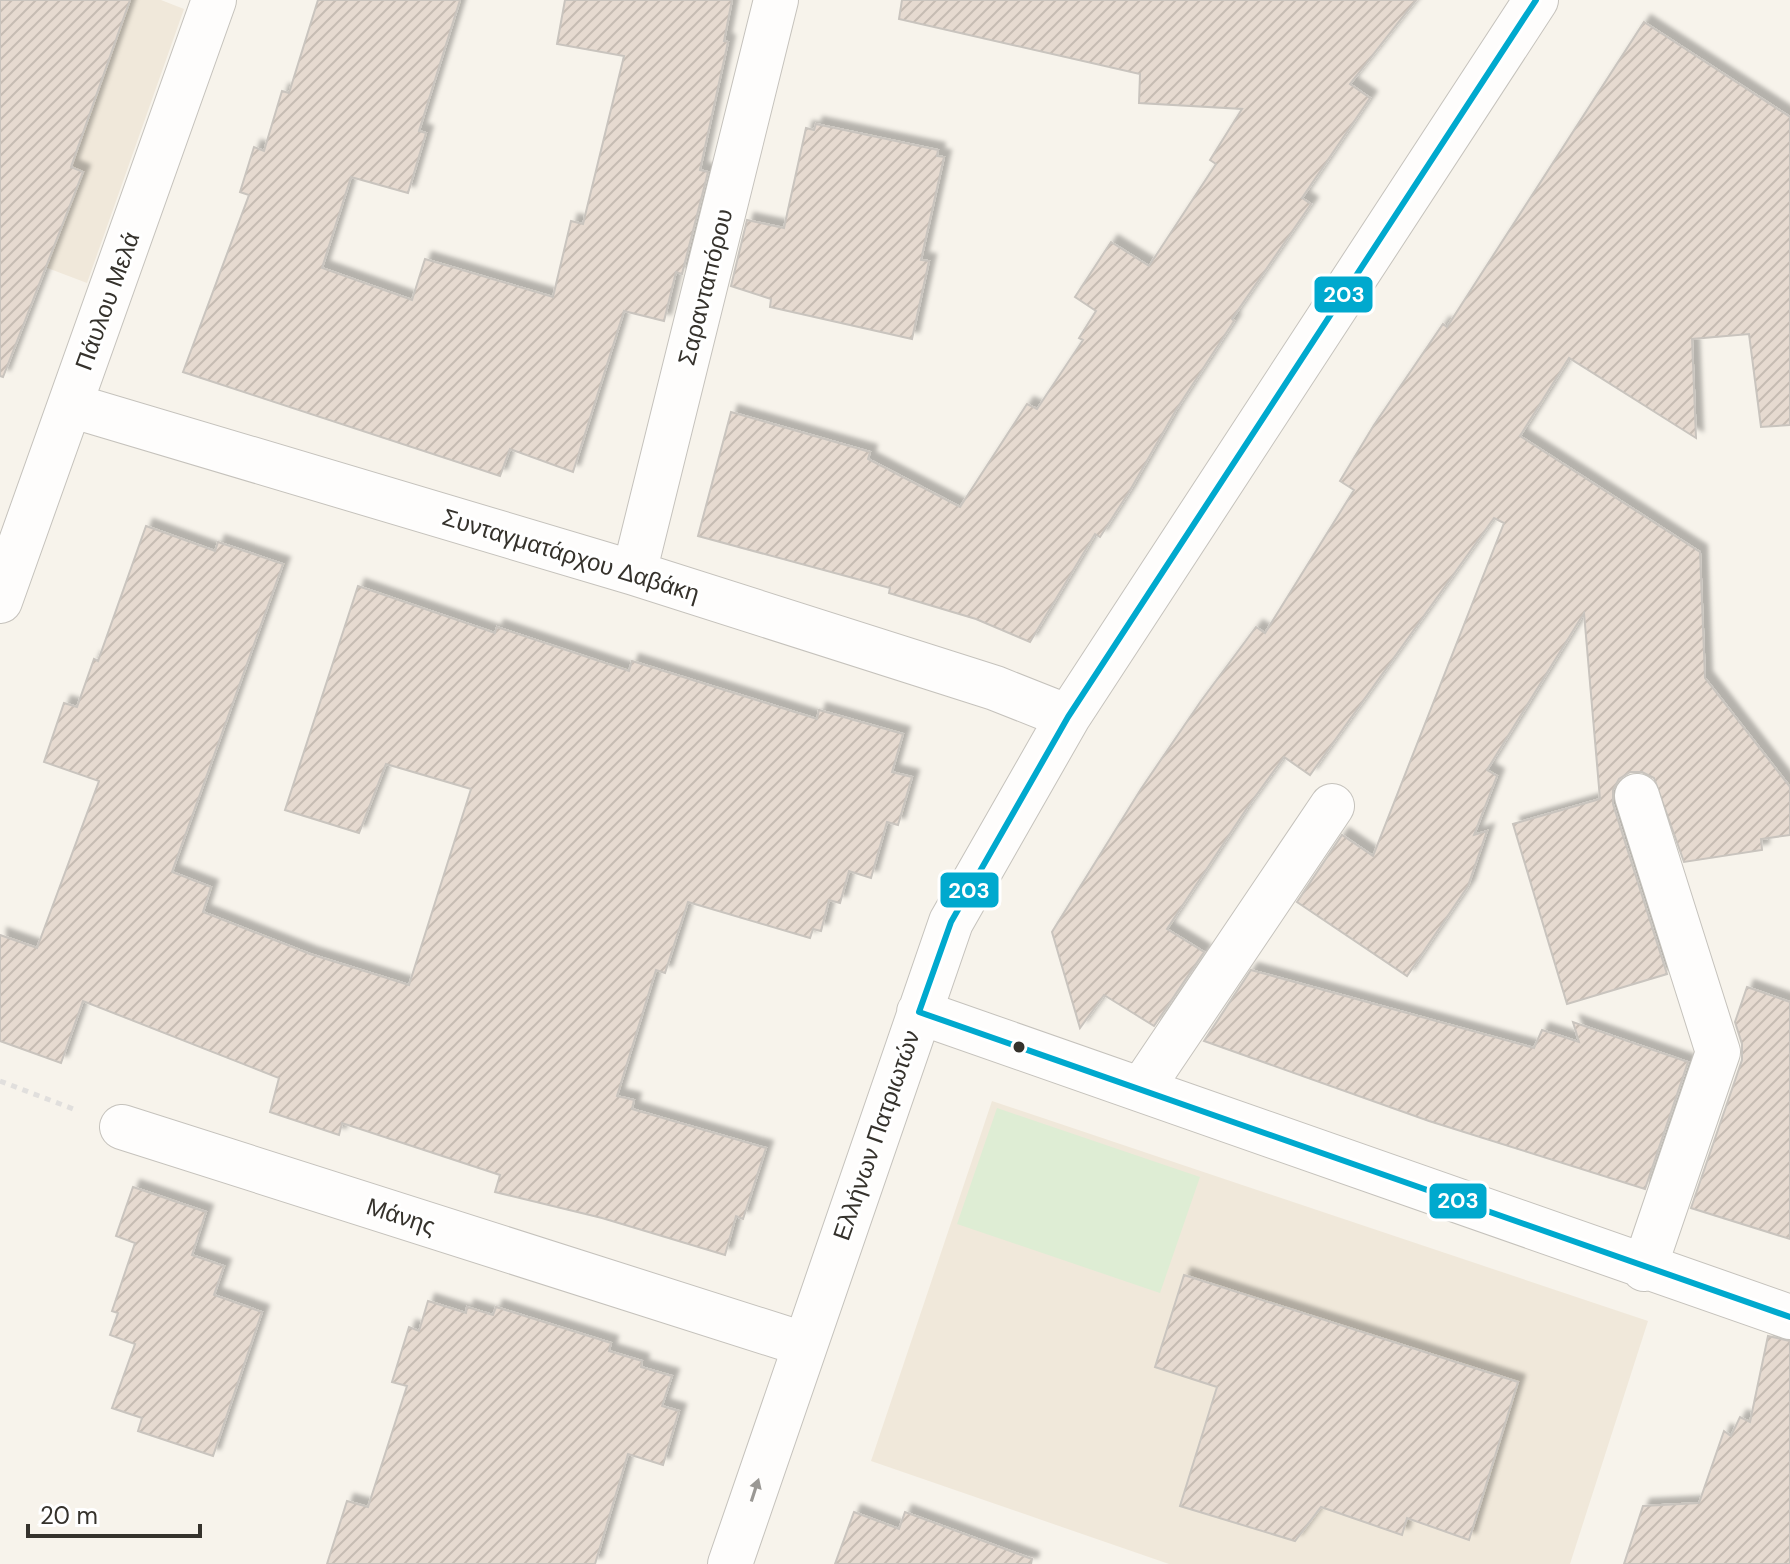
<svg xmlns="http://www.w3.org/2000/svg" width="1790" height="1564" font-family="'DM Sans',sans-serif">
  <defs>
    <pattern id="building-hatch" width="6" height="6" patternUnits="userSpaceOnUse" patternTransform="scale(2)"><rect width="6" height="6" fill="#e6dad0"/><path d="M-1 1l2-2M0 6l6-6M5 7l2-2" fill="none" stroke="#c6bcb3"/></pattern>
    <filter id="shadow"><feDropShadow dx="7" dy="-7" stdDeviation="2" flood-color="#0004"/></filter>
  </defs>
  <rect width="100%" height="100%" fill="#f7f3eb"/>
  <path fill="#f0e8da" d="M0,0h161l23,9 -97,274 -87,-33z
    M992,1101l656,220 -78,243h-401l-298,-103z"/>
  <path fill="#deedd4" d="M997,1108l203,69 -40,116 -203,-69z"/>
  <path fill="url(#building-hatch)" stroke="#c9c4be" stroke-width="2" filter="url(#shadow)" d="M0,0h130l-59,167 12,5 -80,205 -3,-1z
    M318,0h142l-41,131 7,2 -18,60 -57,-16 -29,91 90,32 13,-41 128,38 18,-76 12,3 41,-168 -67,-12 8,-44h167l-8,41 4,1 -28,128 8,2 -26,102 -6,-2 -12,49 -40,-10 -51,161 -63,-23 -10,27 -317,-104 66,-177 -9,-3 14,-45 10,4 18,-60 7,2z
    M902,0h514l-66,84 20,14 -68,100 9,6 -79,115 2,2 -58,89 -47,82 -29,45 -5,-3 -65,108 -54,-23 -87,-26 1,-5 -192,-52 33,-124 139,40 -2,7 92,48 67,-103 10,5 46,-69 -4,-2 17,-27 -21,-14 36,-55 38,24 67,-102 -6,-4 32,-51 -103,-6 1,-29 -241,-55z
    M1644,22l146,95v308l-29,2 -12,-93 -57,5 4,99 -127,-80 -49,78 180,116 5,126 85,109v48l-29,4 1,11 -78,12 -30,-84 -12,-6h-12l-11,7 -6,11v14l54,170 -100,30 -54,-180 87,-25 -16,-186 -97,157 10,6 -23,59 13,-4 -19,55 -61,90 -110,-74 45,-67 31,21 131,-333 -10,-5 -184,257 -26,-18 -37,51 -80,121 37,23 -50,74 -50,-31 -24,33 -28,-96 89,-143 60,-88 55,-74 9,6 89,-143 -14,-9 34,-56 69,-101 4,3z
    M816,124l122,26 -1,6 7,1 -23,103 8,1 -17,78 -142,-32 1,-8 -40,-13 16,-66 37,8 22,-100 8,2z
    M146,526l69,25 3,-9 65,22 -111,308 39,15 -8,25 107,42 99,31 62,-196 -85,-25 -27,69 -74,-23 73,-224 137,47 2,-6 132,44 3,-10 185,58 2,-9 84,24 -11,38 20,5 -14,48 -11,-3 -16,56 -22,-7 -9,32 -11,-3 -8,31 -8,-2 -3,9 -122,-36 -23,71 -9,-3 -39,126 17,4 -2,9 134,39 -23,71 -7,-3 -11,39 -123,-37 -107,-26 5,-17 -158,-52 -3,12 -69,-23 9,-34 -196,-77 -22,62 -61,-22v-106l37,13 62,-167 -55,-19 20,-59 13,4 17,-48 4,2z
    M1251,970l283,78 8,-18 37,12 -6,-20 115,40 -43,127 -216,-68 -225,-80z
    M1747,987l43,15v237l-99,-31 51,-148v-16l-7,-22z
    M133,1187l73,25 -14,43 32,11 -10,29 48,17 -49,144 -75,-25 4,-13 -30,-10 23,-64 -25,-9 8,-22 -6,-2 23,-68 -19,-7z
    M1184,1275l334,107 -49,158 -62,-22 -5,17 -81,-28 -26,34 -115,-35 37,-119 -62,-20z
    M428,1301l38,12 1,-6 26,8 3,-8 115,36 -2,8 33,10 -1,6 31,9 -10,30 17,5 -16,54 -35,-11 -33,110h-268l20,-63 21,6 39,-121 -15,-4 17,-55 10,4z
    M1768,1336l22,5v223h-166l19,-58 56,-3 25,-72 7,5 9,-19 10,5z
    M854,1512l45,17 6,-17 127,47 -1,5h-196z"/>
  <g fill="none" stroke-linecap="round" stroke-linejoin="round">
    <g stroke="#c5c2bc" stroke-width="46">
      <path id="minor" d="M70,405l564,168 361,115 73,29
        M634,573l142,-573
        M0,601l214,-601
        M1637,796l81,256 -74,217
        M919,1012l871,305
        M1142,1088l190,-282
        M122,1127l681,217
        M730,1564l221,-642 117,-205 468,-717"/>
    </g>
    <path stroke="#e1dfdd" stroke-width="5" stroke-dasharray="6 6" stroke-linecap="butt" d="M0,1081l76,29"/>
    <use href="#minor" stroke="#fefdfc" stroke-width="44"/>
    <g stroke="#fff" stroke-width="12">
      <path id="bus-1" d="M1536,0l-468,717 -117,205 -32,90 871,305"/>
    </g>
    <use href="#bus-1" stroke="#00a9ce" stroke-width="6"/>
  </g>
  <defs><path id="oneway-solid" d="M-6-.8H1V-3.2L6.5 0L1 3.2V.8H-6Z" transform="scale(2)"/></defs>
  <use fill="#9a9894" href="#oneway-solid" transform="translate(755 1490) rotate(-72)"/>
  <circle fill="#35322c" stroke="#fff" stroke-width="3" cx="1019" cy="1047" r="7"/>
  <g text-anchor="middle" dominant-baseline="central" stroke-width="6" stroke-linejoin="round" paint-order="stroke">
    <g font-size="24" fill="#35322c" stroke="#fff">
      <text transform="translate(705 287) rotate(-76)">Σαρανταπόρου</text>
      <text transform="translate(107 301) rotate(-70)">Πάυλου Μελά</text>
      <text transform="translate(571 555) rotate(17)">Συνταγματάρχου Δαβάκη</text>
      <text transform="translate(876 1135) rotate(-71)">Ελλήνων Πατριωτών</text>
      <text transform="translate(401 1216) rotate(18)">Μάνης</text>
    </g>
  </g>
  <g stroke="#fff" stroke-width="3">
    <rect x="1313" y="275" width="61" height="39" rx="8" fill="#00a9ce"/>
    <rect x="939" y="871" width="61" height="38" rx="8" fill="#00a9ce"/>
    <rect x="1428" y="1182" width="60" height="38" rx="8" fill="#00a9ce"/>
  </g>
  <g font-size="22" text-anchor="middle" font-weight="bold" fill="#fff">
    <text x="1344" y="302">203</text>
    <text x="969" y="898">203</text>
    <text x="1458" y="1208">203</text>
  </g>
  <path d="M28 1524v12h172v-12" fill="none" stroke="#35322c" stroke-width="4"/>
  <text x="40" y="1524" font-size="24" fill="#35322c" stroke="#ffffff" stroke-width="6" paint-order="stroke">20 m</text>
</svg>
